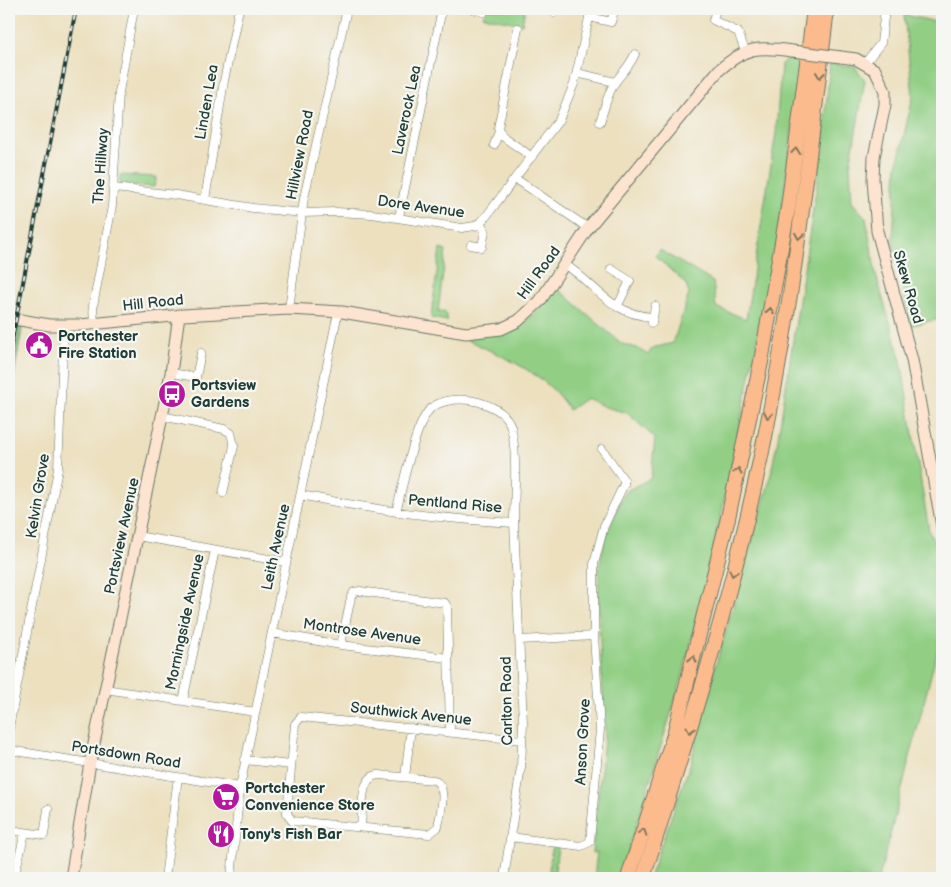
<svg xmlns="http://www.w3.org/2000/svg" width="951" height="887" font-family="'Balsamiq Sans',sans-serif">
  <rect width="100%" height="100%" fill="#f6f6f2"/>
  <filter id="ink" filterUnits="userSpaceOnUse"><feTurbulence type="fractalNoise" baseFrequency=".02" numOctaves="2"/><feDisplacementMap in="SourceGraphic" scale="10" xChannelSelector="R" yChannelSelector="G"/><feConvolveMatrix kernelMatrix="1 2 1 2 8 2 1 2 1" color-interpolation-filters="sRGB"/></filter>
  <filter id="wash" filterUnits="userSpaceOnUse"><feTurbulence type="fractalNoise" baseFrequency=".0096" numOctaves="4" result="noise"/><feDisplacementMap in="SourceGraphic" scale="20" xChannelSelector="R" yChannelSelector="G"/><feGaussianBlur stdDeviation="1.12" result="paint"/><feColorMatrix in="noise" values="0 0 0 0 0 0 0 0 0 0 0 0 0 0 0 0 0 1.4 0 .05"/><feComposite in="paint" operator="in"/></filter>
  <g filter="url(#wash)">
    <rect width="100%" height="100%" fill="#ece0bf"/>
    <path fill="#92cf85" stroke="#58865c" d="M486,9h39l-3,15 -39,-8z
      M904,15l38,8v295l-32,8 -17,-85 4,-75 16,-70z
      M787,58l14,2 -23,181 -69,333 -28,107 -61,197h-26l3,-26 -5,1 13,-121 -6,-108v-55l5,-27 18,-44 6,-8 23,-12 4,-40 -28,-25 -22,-6 -19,-9 -17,12c-22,-37 -66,-53 -104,-71v-3c50,-2 62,-9 91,-49l66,57 15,4 11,7 4,-7 21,-5 16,-49 -3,-10 -31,-28 5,-6 53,32 3,25 30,12 30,-186 5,-69z
      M830,63l25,4 10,13 -15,86 2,36 14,16 10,57 25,86 28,170 13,31v70l-63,246h-230l42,-116 16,-67 62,-212 9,-45 44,-287z
      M120,175l37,2 -3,10 -34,-3z
      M440,249l6,2 -8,60 8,2 1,8 -16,-3z
      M552,845l6,1 -4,32h-6z"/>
    <path fill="#75b272" stroke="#4a7853" d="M17,323l6,1 -14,81v-38z"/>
  </g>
  <g filter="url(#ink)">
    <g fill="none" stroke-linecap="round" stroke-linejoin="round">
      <g stroke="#677665" stroke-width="9">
        <path id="street" d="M472,9l12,3
          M716,9l-3,11 25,12 7,19
          M554,13l1,-4
          M589,17l22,5 2,-7
          M9,18l1,-9
          M518,28l-20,100 4,8 30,21
          M865,63l16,-20 4,-34
          M577,73l38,9
          M600,122c4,-12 7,-27 14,-38 7,-11 15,-16 21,-30
          M494,145l5,-14
          M516,179l72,49
          M114,188l62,7 77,13 50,5 33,-1 36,2 90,14 13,-2 10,-8 74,-98 15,-36 17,-75
          M205,200l19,-119 15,-72
          M399,217l43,-208
          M471,245l11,2 3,-16 -5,-9
          M566,265c30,20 44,49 86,52
          M611,269l19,12 -13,26
          M289,309l15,-111 43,-189
          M652,323l3,-17
          M94,324l-1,-18 19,-100 7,-114 15,-83
          M171,373l25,4 5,-24
          M162,416l62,13 7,4 3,13 -11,47
          M301,495c70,15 140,24 213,28 0,-30 4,-66 -3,-96 -4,-14 -19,-21 -32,-25 -14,-4 -35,-4 -48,6 -16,14 -29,82 -35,104
          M137,536l149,26
          M272,633l69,12 107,13
          M520,640l74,-4
          M341,645l10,-48 3,-5 6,-1 85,12 2,4 3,125
          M105,689l150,23
          M183,701l32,-151
          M9,728l49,-259 6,-143
          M9,750l231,37
          M245,760l46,5
          M405,777l6,-49
          M361,827c2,-15 -2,-52 18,-52l55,5c15,7 6,33 4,47l-9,7 -137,-13 -5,-8 8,-89 6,-7 221,23
          M10,830l34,5 4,-26
          M510,837l71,9 9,-4 10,-113 -6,-93v-72l10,-38 20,-42v-4l-22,-31
          M11,878l4,-5 10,-40
          M165,878l13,-101
          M231,878l9,-91 98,-475
          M504,878l17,-111 2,-44 -9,-200"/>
      </g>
      <g stroke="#677665" stroke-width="13">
        <path id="secondary" d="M841,57l15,2 19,11 10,21v14l-11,52 -1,22 4,52 35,129 30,166
          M9,318l40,7h31l103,-10 106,-6 53,3 124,21 35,-4 17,-8 22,-20 48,-73 131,-158c27,-23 38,-24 73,-19
          M71,878l19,-115 81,-390 8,-58"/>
      </g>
      <g stroke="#677665" stroke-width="16">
        <path id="highway" d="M628,878l46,-143 54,-217 33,-156 27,-154 26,-199
          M643,878c36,-113 72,-228 100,-343 43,-173 63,-350 84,-526"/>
      </g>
      <use href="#street" stroke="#fff" stroke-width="8"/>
      <use href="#secondary" stroke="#fde4d1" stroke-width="11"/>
      <use href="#highway" stroke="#fbbb8d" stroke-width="14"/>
      <g stroke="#1f3d34" stroke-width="4">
        <path id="rail" d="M9,355l67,-346"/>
      </g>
      <use href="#rail" stroke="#f6f6f2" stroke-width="2" stroke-dasharray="5.5" stroke-linecap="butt"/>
      <g stroke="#677665" stroke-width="13" stroke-linecap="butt">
        <path id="secondary-bridge" d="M792,51l49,6"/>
      </g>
      <use href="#secondary-bridge" stroke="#fde4d1" stroke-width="11"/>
    </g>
    <defs><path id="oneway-chevron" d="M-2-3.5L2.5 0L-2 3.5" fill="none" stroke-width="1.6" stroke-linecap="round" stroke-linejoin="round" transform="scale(1.25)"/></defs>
    <g stroke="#82765c">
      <use href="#oneway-chevron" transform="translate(820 75) rotate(97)"/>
      <use href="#oneway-chevron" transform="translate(796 151) rotate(-83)"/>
      <use href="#oneway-chevron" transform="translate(799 236) rotate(99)"/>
      <use href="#oneway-chevron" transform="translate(770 311) rotate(-80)"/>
      <use href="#oneway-chevron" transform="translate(768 415) rotate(102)"/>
      <use href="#oneway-chevron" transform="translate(738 471) rotate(-78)"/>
      <use href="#oneway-chevron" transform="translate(733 573) rotate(105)"/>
      <use href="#oneway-chevron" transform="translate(693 659) rotate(-76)"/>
      <use href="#oneway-chevron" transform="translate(690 730) rotate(105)"/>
      <use href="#oneway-chevron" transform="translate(643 832) rotate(-72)"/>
    </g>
  </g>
  <defs>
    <g id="civic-disc" transform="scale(1.4375)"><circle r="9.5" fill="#b5179e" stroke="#f6f6f2"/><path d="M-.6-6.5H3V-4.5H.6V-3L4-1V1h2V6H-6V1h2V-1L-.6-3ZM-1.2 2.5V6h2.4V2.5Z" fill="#fff"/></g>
    <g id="bus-disc" transform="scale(1.4375)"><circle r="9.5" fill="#b5179e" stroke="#f6f6f2"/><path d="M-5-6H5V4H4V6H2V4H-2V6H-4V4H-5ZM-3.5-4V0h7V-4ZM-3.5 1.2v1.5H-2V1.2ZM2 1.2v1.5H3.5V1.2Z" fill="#fff"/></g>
    <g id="supermarket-disc" transform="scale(1.4375)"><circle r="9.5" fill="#b5179e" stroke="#f6f6f2"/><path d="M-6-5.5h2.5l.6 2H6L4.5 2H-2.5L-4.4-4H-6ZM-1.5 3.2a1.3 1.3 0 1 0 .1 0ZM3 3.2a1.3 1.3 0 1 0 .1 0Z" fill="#fff"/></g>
    <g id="restaurant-disc" transform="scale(1.4375)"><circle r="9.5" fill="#b5179e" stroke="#f6f6f2"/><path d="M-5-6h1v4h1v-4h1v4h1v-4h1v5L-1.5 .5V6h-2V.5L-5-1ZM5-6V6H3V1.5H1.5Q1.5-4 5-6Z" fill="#fff"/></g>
  </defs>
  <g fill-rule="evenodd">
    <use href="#civic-disc" x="39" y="345"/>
    <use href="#bus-disc" x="172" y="394"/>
    <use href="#supermarket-disc" x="226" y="797"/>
    <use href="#restaurant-disc" x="221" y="834"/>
  </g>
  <g text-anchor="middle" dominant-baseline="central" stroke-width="4.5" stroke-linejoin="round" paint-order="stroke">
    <g font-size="15" fill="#1f3d34" stroke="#f6f6f2">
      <text transform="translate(207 102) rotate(-80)">Linden Lea</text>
      <text transform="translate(407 110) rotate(-78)">Laverock Lea</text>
      <text transform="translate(300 155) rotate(-79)">Hillview Road</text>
      <text transform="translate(101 166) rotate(-86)">The Hillway</text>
      <text transform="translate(421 207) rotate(8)">Dore Avenue</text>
      <text transform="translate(539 273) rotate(-54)">Hill Road</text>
      <text transform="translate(908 287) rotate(74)">Skew Road</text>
      <text transform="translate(153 303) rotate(-6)">Hill Road</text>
      <text transform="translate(38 496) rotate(-81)">Kelvin Grove</text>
      <text transform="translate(455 504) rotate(5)">Pentland Rise</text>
      <text transform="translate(122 536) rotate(-78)">Portsview Avenue</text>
      <text transform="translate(276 547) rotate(-78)">Leith Avenue</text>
      <text transform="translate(185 622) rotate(-78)">Morningside Avenue</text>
      <text transform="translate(362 632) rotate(8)">Montrose Avenue</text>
      <text transform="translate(507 701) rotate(-91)">Carlton Road</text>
      <text transform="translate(411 714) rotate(6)">Southwick Avenue</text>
      <text transform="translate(583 742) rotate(-87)">Anson Grove</text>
      <text transform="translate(126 755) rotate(9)">Portsdown Road</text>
    </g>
    <g font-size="15" font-weight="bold" fill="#1f3d34" stroke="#f6f6f2" text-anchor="start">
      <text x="58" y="336">Portchester<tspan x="58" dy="17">Fire Station</tspan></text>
      <text x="191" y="385">Portsview<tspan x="191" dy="17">Gardens</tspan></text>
      <text x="245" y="788">Portchester<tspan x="245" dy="17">Convenience Store</tspan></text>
      <text x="240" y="834">Tony's Fish Bar</text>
    </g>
  </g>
  <rect width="951" height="887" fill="none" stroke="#f6f6f2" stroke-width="30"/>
</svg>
